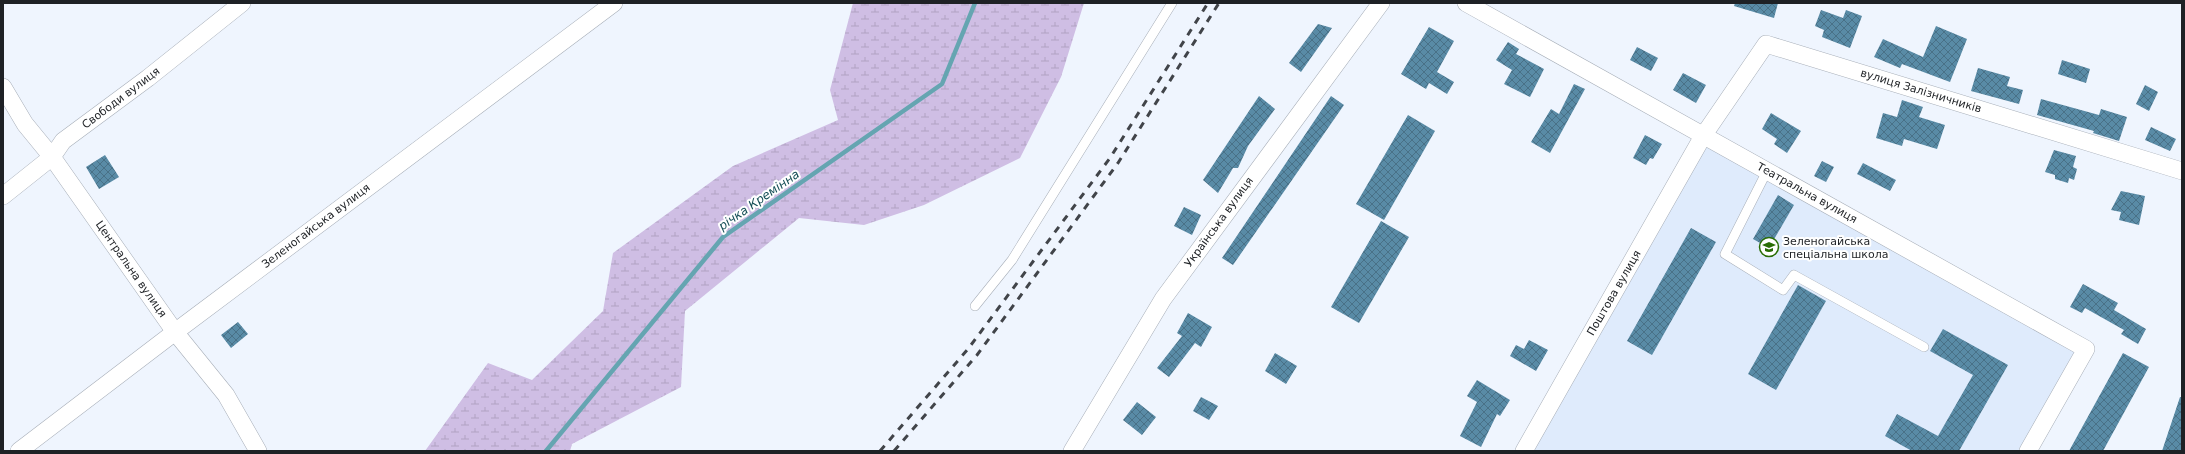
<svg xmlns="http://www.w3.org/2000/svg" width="2185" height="454" font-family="'DejaVu Sans',sans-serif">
  <defs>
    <pattern id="wetland-marsh" width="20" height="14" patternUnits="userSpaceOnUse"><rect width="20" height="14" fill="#cfbee4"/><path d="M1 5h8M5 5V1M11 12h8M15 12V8" fill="none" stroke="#b1a3c3"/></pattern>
    <pattern id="building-cross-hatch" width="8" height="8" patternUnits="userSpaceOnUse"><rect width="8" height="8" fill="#598ba6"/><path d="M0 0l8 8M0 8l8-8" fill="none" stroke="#497187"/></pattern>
  </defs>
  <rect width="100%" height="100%" fill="#eff5fe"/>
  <path fill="#dfebfc" d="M1706,142l371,210 -57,99h-490z"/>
  <path fill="url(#wetland-marsh)" d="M853,3h231l-23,74 -41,81 -96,47 -60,20 -65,-7 -114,93 -4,76 -109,57 -2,7h-145l63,-88 44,17 71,-69 10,-58 120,-87 105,-46 -8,-30z"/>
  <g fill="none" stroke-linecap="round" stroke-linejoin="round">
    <path stroke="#65a5b1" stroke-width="4.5" d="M546,451l177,-214 219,-153 33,-81"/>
  </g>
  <path fill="url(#building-cross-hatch)" d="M1735,3h43l-4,15 -40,-12z
    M1821,10l22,8 3,-8 16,6 -12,32 -28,-11 2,-7 -9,-4z
    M1318,24l14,4 -31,44 -12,-9z
    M1936,26l31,13 -17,43 -48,-18 -2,4 -26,-11 9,-18 40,18z
    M1429,27l25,14 -17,31 17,10 -7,12 -18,-11 -3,6 -25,-15z
    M1508,42l11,7 -3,5 28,15 -14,28 -26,-13 8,-14 -16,-10z
    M1637,47l21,11 -7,13 -21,-11z
    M2062,60l28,9 -4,14 -28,-9z
    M1978,68l32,9 -3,9 16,4 -4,14 -48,-13z
    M1683,73l23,12 -10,18 -23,-13z
    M1574,84l11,5 -35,64 -19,-11 20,-33 8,5z
    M2145,85l13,7 -9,19 -13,-7z
    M1259,96l16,13 -27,37 -10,22h-5l-15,25 -15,-13z
    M1331,96l13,9 -111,160 -11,-7z
    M2041,99l58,16 2,-6 26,8 -8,24 -26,-8 1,-2 -57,-16z
    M1902,100l21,7 -4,10 26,8 -8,24 -33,-10 -2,7 -26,-8 7,-25 14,4z
    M1771,113l30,18 -14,22 -13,-9 3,-5 -15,-10z
    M1408,115l27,16 -51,89 -28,-16z
    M2151,127l25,12 -6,12 -25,-11z
    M1645,135l17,9 -9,15 -3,-1 -4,7 -13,-7z
    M2054,150l22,6 -3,11 4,2 -3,11 -5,-2 -1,5 -13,-4v-4l-10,-3z
    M105,155l14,22 -20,12 -13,-22z
    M1822,161l12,6 -8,15 -12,-6z
    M1863,163l33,17 -6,11 -33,-17z
    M2121,191l24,5 -6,29 -20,-5 2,-8 -10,-2z
    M1778,195l16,10 -25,43 -16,-9z
    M1184,207l17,8 -9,20 -18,-9z
    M1381,221l28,16 -50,86 -28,-16z
    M1691,228l25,14 -64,113 -25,-14z
    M2083,284l35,19 -4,7 32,19 -8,15 -17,-10 3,-4 -39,-22 -3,5 -12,-6z
    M1798,285l28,16 -50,89 -28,-16z
    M1188,313l24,14 -11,20 -6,-4 -26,34 -12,-9 25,-32 -5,-3z
    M238,322l10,12 -17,14 -10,-13z
    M1943,329l65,36 -49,86h-47l-27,-15 12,-22 41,22 35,-61 -43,-24z
    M1529,340l19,10 -12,21 -26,-15 6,-11 8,4z
    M1275,353l22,13 -11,18 -21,-13z
    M2123,353l26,14 -46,84h-34z
    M1477,380l33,20 -10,16 -3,-2 -16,33 -21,-11 17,-34 -10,-6z
    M1201,397l17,9 -9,14 -16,-9z
    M2180,397h2v54h-20z
    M1137,402l19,15 -14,18 -19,-15z"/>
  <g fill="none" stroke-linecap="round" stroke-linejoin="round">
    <g stroke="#a7aeb8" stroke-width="10">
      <path id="lane" d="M1767,171l-42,83 58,36 11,-15 130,72
        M975,306l37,-46 160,-257"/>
    </g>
    <g stroke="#a7aeb8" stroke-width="18">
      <path id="street" d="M1466,3l620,346 -58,102
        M3,87l22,37 27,33 123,175 51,63 32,56
        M3,196l49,-39 11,-16 85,-63 94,-75
        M19,451l156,-119 439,-329
        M1072,451l91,-152 218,-296
        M1524,451l179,-315 63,-92 416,127"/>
    </g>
    <use href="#lane" stroke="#fff" stroke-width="9"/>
    <use href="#street" stroke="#fff" stroke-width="17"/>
    <path stroke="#414449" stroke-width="3" stroke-dasharray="7 7" stroke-linecap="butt" d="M880,451l88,-102 142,-191 98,-155
      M894,451l83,-96 141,-192 101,-160"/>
  </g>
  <defs>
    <g id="school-ring" transform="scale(1)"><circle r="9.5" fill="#fff" stroke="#296d06" stroke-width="1.5"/><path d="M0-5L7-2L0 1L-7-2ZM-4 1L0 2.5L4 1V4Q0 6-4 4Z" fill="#296d06"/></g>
  </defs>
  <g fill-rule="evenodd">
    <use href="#school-ring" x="1769" y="247"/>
  </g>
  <g text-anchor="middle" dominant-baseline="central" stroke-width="4" stroke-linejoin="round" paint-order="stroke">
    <g font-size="11" fill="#1e2125" stroke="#fff">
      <text transform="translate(1921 91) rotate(17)">вулиця Залізничників</text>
      <text transform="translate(121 98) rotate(-37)">Свободи вулиця</text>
      <text transform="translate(1807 193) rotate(29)">Театральна вулиця</text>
      <text transform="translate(1219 222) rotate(-54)">Українська вулиця</text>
      <text transform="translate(316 226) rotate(-37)">Зеленогайська вулиця</text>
      <text transform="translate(131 269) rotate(55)">Центральна вулиця</text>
      <text transform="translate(1614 293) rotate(-60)">Поштова вулиця</text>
    </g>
    <g font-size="11" fill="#1e2125" stroke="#fff" text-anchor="start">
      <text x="1783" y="241">Зеленогайська<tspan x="1783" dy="13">спеціальна школа</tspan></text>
    </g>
    <g font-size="12" font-style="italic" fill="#164f57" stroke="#fff">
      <text transform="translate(759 200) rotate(-35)">річка Кремінна</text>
    </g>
  </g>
  <rect width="2185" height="454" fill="none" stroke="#1e2125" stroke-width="8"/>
</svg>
